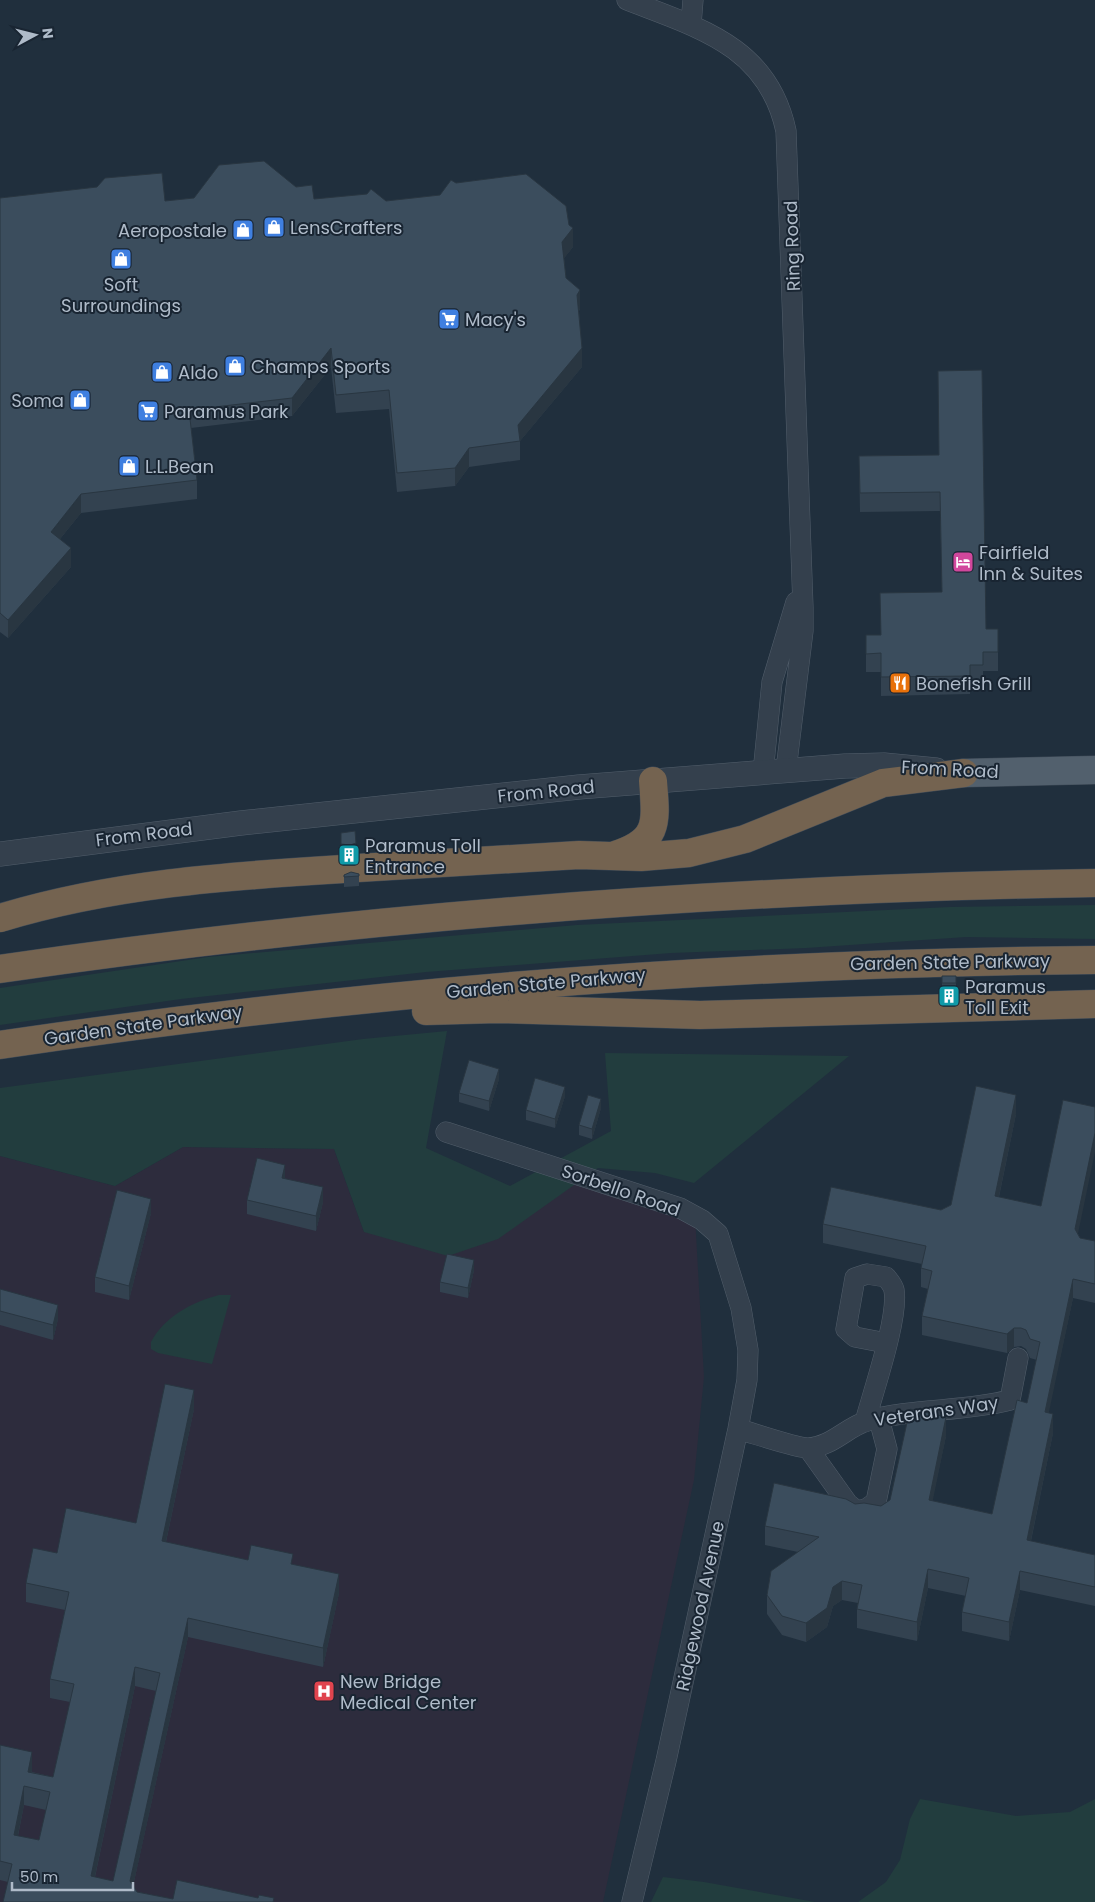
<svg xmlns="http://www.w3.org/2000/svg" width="1095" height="1902" font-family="Poppins,sans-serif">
  <rect width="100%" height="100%" fill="#202f3d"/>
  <path fill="#2d2c3d" d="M183,1147l151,2 30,83 220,-56 111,40 9,161 -10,103 -91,422h-603v-746l115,30z"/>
  <path fill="#223d3e" d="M1095,905v34l-129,-2 -160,11 -135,5 -245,19 -245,27 -181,26v-37l208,-31 369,-32 373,-18z
    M447,1031l-21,117 84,38 101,-55 -6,-78 244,3 -155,127 -39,-10 -57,-5 -100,71 -50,17 -84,-24 -30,-83 -151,-2 -68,39 -115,-30v-68l363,-49z
    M219,1295h12l-19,69 -54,-11 -7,-4v-7c13,-25 41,-40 68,-47z
    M920,1799l96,17 54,-4 25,-13v103h-237l28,-20 14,-22 10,-41z
    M663,1877l41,5 111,20h-164z"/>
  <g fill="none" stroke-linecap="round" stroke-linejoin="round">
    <g stroke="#525e6b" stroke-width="21">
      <path id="minor" d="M627,0c72,28 141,46 159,131l17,476v24l-17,139
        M691,25l2,-25
        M763,773l9,-91 24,-80
        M446,1132l234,76 22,12 16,14 23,74 7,42 -1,30 -9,49 -72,332 -34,141
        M865,1422c8,-30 34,-105 29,-132 -1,-5 -5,-9 -8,-13l-19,-3 -12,4 -9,51 9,8 31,6
        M738,1429c15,4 58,19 70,19 23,-1 39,-21 59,-27 46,-13 96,-9 143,-21l8,-42
        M808,1448l40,56 9,7 9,-2 10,-7 11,-53 -8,-30"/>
    </g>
    <g stroke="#525e6b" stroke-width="25">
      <path id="tertiary" d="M0,854l241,-31 338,-36 266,-21 39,-1 52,5"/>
    </g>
    <g stroke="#404c59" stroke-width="29">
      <path id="primary" d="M964,773l131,-3"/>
    </g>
    <g stroke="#3f4b58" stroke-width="29">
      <path id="motorway" d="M615,855c45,-14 41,-33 38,-74
        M358,868l221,-13 62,2 48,-4 56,-14 138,-56 81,-10
        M0,918c112,-34 226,-42 343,-49
        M0,969c363,-53 728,-80 1095,-86
        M426,1011l72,-2 202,6 395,-11
        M0,1045c363,-54 728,-82 1095,-85"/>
    </g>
    <use href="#minor" stroke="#34404d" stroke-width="20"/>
    <use href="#tertiary" stroke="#34404d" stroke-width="24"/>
    <use href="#primary" stroke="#52606d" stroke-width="28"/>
    <use href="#motorway" stroke="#746350" stroke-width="28"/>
  </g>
  <path fill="#334250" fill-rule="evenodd" d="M456,183l113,42 4,22 -9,11 2,20 14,31 -1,2 3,56 -62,74v19l-51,7 -14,19 -58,6 -8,-83 -53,4 -5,-46 -39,49 -101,12 6,52v19l-116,14 -21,26 11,28 -63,71 -8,-6v-434l165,3 131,-14 18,12 72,2 54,-6z
    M939,455l47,174h12v42h-15v13h-13v10l-89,2v-24h-15v-37h14l62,-43 -2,-81 -80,1 -1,-56z
    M341,833l15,20 -6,2 -9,-2z
    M359,874v12l-15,1v-12z
    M942,976h14v16l-14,1z
    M499,1079l-10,32 -30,-9v-9z
    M565,1096l-10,32 -29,-8v-10z
    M601,1108l-9,31 -13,-4v-10z
    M1016,1114l-17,83 79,37 2,4 15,3v62l-22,-5 -25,115 5,20 -22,108 64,14v51l-75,-16 -11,51 -47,-10v-19l4,-16 -38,-8 -11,53 -60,-13v-19l1,-6 -16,-3 -9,6 -6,21 -21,15 -24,-7 -15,-21v-19l31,-43 -33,-7v-19l90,-22 26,2 9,-6 56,-64 -14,65 60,13 35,-111 10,-43 -7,-2 -4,-9 -5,-3 -7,1 -7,6 -85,-18v-19l6,-27 -7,-2v-19l1,-4 -99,-21v-19l118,-14 10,-5z
    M285,1179l38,23 -7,29 -69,-17v-14z
    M151,1213l-22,87 -34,-8v-15z
    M474,1270l-6,28 -28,-6v-10z
    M0,1289l58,30 -5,21 -53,-15z
    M194,1409l-28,133 82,18 45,4 46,29 -16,74 -135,-30 -55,249 4,6 36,7 101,3h-271l5,-20 -8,-2v-135l32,26v1l21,5 17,-75 -20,-4v-19l15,-69 -39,-8v-19l31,-30 79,-30zM135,1686l21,5 -43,190 -18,-4zM24,1805l22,5 -7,30 -21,-4z"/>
  <path fill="#293641" d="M573,228v19l-11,14v-19z
    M580,290v19l-3,4v-18z
    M331,348v19l-39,49v-18z
    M582,348v19l-62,74 -2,-16z
    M469,448v19l-14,19v-18z
    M81,494v19l-30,37v-18z
    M71,548v19l-63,71v-18z
    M356,843v10l-6,2v-10z
    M499,1069v10l-10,32v-10z
    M565,1087v9l-10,32v-9z
    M1016,1095v19l-21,101v-19z
    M601,1099v9l-9,31v-10z
    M1095,1133v19l-20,96v-19z
    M285,1165v14l-3,-1z
    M323,1187v15l-7,29v-15z
    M151,1199v14l-22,87v-14z
    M474,1260v10l-6,28v-10z
    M1073,1279v19l-28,133v-19z
    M58,1305v14l-5,21v-15z
    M1014,1328v19l-7,6v-19z
    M194,1390v19l-32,151v-19z
    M1053,1414v19l-26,126v-19z
    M946,1417v19l-17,83v-19z
    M928,1569v19l-11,53v-19z
    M1020,1571v19l-11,51v-19z
    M339,1574v19l-16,74v-19z
    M842,1581v19l-9,6 -6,21 -21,15v-19l27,-36z
    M188,1618v19l-58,263v-19z
    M135,1667v19l-44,209v-19z
    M32,1752v19l-4,16v-15z
    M24,1786v19l-10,49v-19z"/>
  <path fill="#3b4d5d" stroke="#293641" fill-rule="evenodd" d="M264,161l32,26 16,-2 2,14 53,-5 4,-5 15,12 54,-6 11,-15 5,3 70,-9 40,32 3,19 4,3 -11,14 4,36 14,12 -3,5 5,53 -64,77 2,16 -51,7 -14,20 -58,5 -8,-83 -53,5 -5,-47 -39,50 -103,12 8,70 -116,14 -30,38 20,16 -63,72 -8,-7v-415l97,-11 8,-9 57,-5 3,28 29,-3 25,-33z
    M982,370l4,259h12v23h-15v13h-13v11l-89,1v-24l-15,1v-19h15l-1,-42 62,-1 -2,-100 -80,1 -1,-37 80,-1 -1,-84z
    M355,831l1,12 -6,2 -9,-1v-11z
    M351,872l8,2v2l-15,1v-2z
    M942,976h14v7h-14z
    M469,1060l30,9 -10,32 -30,-8z
    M535,1078l30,9 -10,32 -29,-9z
    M976,1086l40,9 -21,101 46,10 22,-106 32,7v26l-20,96 5,9 15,3v43l-22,-5 -28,133 8,2 -26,126 68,15v32l-75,-16 -11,51 -47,-10 7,-34 -41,-9 -11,53 -60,-13 5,-24 -20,-4 -9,6 -6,21 -21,15 -24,-7 -15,-21 4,-24 48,-34 -54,-11 9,-43 72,16 9,5 9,-1 17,3 9,-6 20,-91 36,8 -17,83 63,14 25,-114 10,3 13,-61 -10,-3 -4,-9 -5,-2h-7l-7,6 -85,-18 10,-45 -11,-3 5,-22 -103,-22 8,-37 110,23 10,-5z
    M588,1095l13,4 -9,30 -13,-4z
    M257,1158l28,7 -3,13 41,9 -7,29 -69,-16z
    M117,1190l34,9 -22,87 -34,-9z
    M447,1254l27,6 -6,28 -28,-6z
    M0,1289l58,16 -5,20 -53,-14z
    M165,1384l29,6 -32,151 86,19 3,-15 42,9 -2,10 48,10 -16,74 -135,-30 -58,263 7,11 36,7 4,-19 81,18 1,-3 15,3 -1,4h-270l9,-38 -12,-3v-116l32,7 -4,20 25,5 21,-93 -24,-5 19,-87 -43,-9 7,-35 24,5 9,-45 70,15zM135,1667l25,6 -47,208 -22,-5zM24,1786l26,6 -11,48 -25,-5z"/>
  <defs>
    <g id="shop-square" transform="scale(1.125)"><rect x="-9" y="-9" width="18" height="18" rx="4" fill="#3f7fe0" stroke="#192532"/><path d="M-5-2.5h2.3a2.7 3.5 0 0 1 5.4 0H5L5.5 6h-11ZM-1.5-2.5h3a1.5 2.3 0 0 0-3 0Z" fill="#fff"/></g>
    <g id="supermarket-square" transform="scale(1.125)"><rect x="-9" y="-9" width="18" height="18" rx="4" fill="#3f7fe0" stroke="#192532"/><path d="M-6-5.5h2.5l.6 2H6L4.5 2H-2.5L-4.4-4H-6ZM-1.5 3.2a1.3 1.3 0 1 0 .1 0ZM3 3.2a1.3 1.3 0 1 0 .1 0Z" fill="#fff"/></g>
    <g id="hotel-square" transform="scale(1.125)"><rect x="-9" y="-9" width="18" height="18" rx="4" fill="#d1479c" stroke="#192532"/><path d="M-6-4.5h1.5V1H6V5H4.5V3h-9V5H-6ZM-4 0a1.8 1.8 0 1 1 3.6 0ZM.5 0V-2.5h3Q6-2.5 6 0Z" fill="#fff"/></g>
    <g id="restaurant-square" transform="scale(1.125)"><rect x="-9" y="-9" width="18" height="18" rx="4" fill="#e8710a" stroke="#192532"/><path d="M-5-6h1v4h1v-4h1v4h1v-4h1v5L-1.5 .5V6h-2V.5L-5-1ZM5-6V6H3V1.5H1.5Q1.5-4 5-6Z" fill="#fff"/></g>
    <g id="building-square" transform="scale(1.125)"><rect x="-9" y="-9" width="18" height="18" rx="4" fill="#0f9aa8" stroke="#192532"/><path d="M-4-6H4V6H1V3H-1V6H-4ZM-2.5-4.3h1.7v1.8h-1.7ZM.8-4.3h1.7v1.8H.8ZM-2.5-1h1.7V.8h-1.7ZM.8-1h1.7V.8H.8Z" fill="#fff"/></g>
    <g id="hospital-square" transform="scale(1.125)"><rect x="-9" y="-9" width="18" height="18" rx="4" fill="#e0444e" stroke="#192532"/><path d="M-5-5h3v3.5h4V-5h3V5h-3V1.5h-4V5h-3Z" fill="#fff"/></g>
  </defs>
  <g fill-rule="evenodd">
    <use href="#shop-square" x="274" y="227"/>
    <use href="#shop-square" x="243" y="230"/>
    <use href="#shop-square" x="121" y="259"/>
    <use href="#supermarket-square" x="449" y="319"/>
    <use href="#shop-square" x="235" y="366"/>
    <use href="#shop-square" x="162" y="372"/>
    <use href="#shop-square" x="80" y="400"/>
    <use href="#supermarket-square" x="148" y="411"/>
    <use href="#shop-square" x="129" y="466"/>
    <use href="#hotel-square" x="963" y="562"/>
    <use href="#restaurant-square" x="900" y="683"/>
    <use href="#building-square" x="349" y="855"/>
    <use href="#building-square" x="949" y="996"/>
    <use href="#hospital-square" x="324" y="1691"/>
  </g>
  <g text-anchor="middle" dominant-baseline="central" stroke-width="4" stroke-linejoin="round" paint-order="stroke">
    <g font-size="18" fill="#afbbc9" stroke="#192532" text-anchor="start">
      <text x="290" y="227">LensCrafters</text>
      <text x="227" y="230" text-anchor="end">Aeropostale</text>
      <text x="121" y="284" text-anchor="middle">Soft<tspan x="121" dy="21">Surroundings</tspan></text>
      <text x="465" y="319">Macy's</text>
      <text x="251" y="366">Champs Sports</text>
      <text x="178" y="372">Aldo</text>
      <text x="64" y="400" text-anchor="end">Soma</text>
      <text x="164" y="411">Paramus Park</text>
      <text x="145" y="466">L.L.Bean</text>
      <text x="979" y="552">Fairfield<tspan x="979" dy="21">Inn &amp; Suites</tspan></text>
      <text x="916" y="683">Bonefish Grill</text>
      <text x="365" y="845">Paramus Toll<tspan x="365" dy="21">Entrance</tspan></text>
      <text x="965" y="986">Paramus<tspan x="965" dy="21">Toll Exit</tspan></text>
      <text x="340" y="1681">New Bridge<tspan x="340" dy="21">Medical Center</tspan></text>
    </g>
    <g font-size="18" fill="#afbbc9" stroke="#192532">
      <text transform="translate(792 246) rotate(-92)">Ring Road</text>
      <text transform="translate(950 769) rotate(3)">From Road</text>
      <text transform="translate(546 791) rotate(-6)">From Road</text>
      <text transform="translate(144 834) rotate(-7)">From Road</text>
      <text transform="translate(950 962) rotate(-1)">Garden State Parkway</text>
      <text transform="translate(546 983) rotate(-5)">Garden State Parkway</text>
      <text transform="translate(143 1025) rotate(-8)">Garden State Parkway</text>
      <text transform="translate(621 1190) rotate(19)">Sorbello Road</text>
      <text transform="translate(936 1411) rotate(-8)">Veterans Way</text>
      <text transform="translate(700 1606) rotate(-78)">Ridgewood Avenue</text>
    </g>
  </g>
  <g transform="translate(35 35) rotate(83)" stroke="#192532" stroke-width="4" paint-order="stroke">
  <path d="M0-4L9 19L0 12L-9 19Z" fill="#afbbc9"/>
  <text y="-8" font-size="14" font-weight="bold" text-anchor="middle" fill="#afbbc9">N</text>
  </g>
  <path d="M12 1882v8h121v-8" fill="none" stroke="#afbbc9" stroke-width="2.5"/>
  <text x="20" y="1882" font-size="15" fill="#afbbc9" stroke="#192532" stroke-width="4" paint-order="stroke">50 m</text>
</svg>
